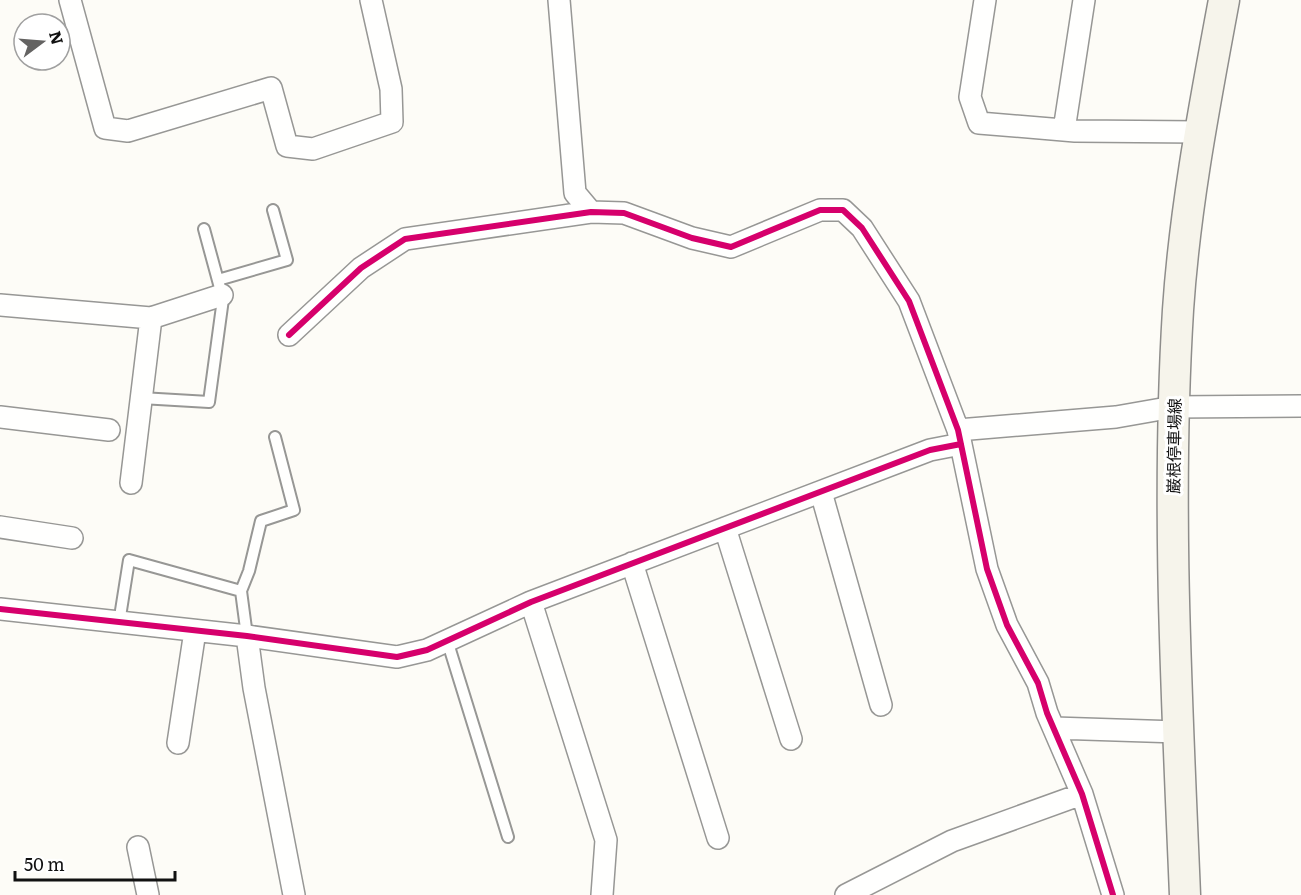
<svg xmlns="http://www.w3.org/2000/svg" width="1301" height="895" font-family="Literata,'Noto Sans JP',serif">
  <rect width="100%" height="100%" fill="#fdfcf7"/>
  <g fill="none" stroke-linecap="round" stroke-linejoin="round">
    <g stroke="#979795" stroke-width="14">
      <path id="service" d="M218,280l69,-20 -14,-50
        M141,398l68,4 14,-103 -19,-70
        M119,623l10,-63 112,31
        M247,636l-6,-45 8,-20 12,-50 33,-11 -19,-73
        M447,640l61,197"/>
    </g>
    <g stroke="#979795" stroke-width="24">
      <path id="minor" d="M70,0l35,128 23,3 143,-43 16,58 26,3 79,-27 -1,-33 -20,-89
        M559,0l16,193 16,19
        M985,0l-15,97 9,26 96,8 124,1
        M1064,130l20,-130
        M0,305l151,13 -20,165
        M151,318l71,-23
        M289,335l72,-67 44,-29 186,-27 33,1 68,25 39,9 89,-37h23l19,18 47,73 49,129 29,139 20,56 31,58 9,30 35,81 31,101
        M0,417l109,13
        M958,430l158,-13 57,-10 128,-1
        M821,492l60,213
        M0,527l72,11
        M725,528l66,211
        M632,563l86,275
        M531,602l75,238 -4,55
        M0,609l247,27 150,21 30,-7 104,-48 399,-152 31,-6
        M247,636l7,52 40,207
        M1054,728l124,4
        M178,743l17,-112
        M138,847l10,48
        M846,895l106,-54 130,-47"/>
    </g>
    <g stroke="#8e8d8b" stroke-width="33">
      <path id="secondary" d="M1185,895c-8,-195 -19,-390 -7,-585 7,-105 27,-207 46,-310"/>
    </g>
    <use href="#service" stroke="#fffffe" stroke-width="10"/>
    <use href="#minor" stroke="#fffffe" stroke-width="21"/>
    <use href="#secondary" stroke="#f6f4eb" stroke-width="30"/>
    <g stroke="#fff" stroke-width="10">
      <path id="cycleway" d="M289,335l72,-67 44,-29 186,-27 33,1 68,25 39,9 89,-37h23l19,18 47,73 49,129 29,139 20,56 31,58 9,30 35,81 31,101
        M0,609l247,27 150,21 30,-7 104,-48 399,-152 31,-6"/>
    </g>
    <use href="#cycleway" stroke="#d6006c" stroke-width="6"/>
  </g>
  <g text-anchor="middle" dominant-baseline="central" stroke-width="6" stroke-linejoin="round" paint-order="stroke">
    <g font-size="16" fill="#111" stroke="#fff">
      <text transform="translate(1173 446) rotate(-89)">巌根停車場線</text>
    </g>
  </g>
  <g transform="translate(42 42) rotate(74)"><circle r="28" fill="#ffffff" stroke="#a0a0a0" stroke-width="1.5"/>
  <path d="M0-4.5L10 22L0 15L-10 22Z" fill="#646362"/>
  <text y="-9" font-size="16" font-weight="bold" text-anchor="middle" fill="#111111">N</text>
  </g>
  <path d="M15 871v9h160v-9" fill="none" stroke="#111111" stroke-width="3"/>
  <text x="24" y="871" font-size="18" fill="#111111" stroke="#ffffff" stroke-width="4.5" paint-order="stroke">50 m</text>
</svg>
